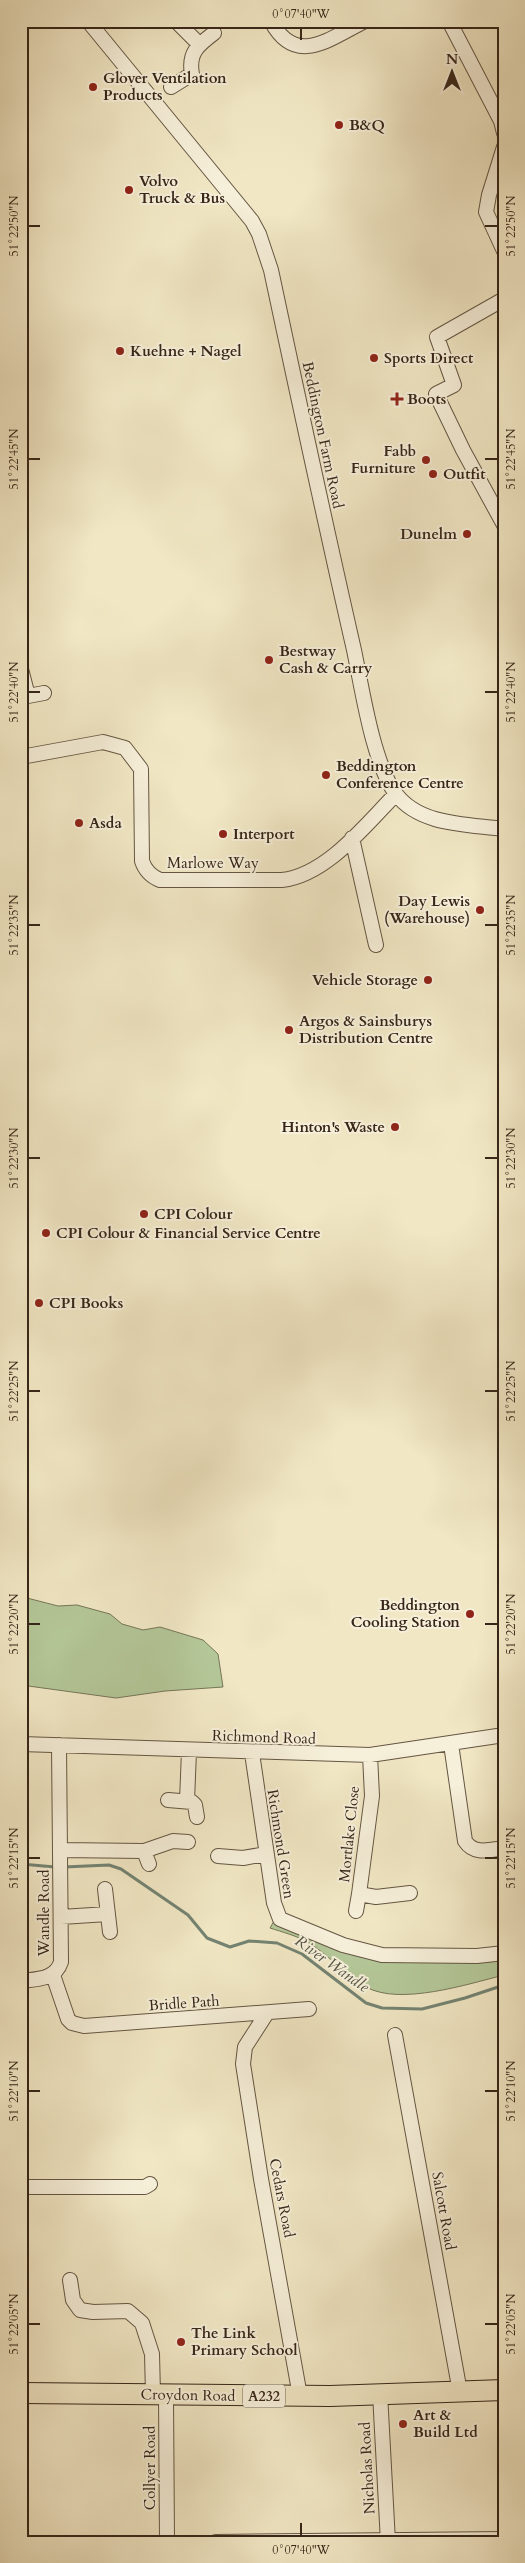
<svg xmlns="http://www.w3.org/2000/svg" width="525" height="2563" font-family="Cardo,serif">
  <rect width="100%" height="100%" fill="#f1e7c4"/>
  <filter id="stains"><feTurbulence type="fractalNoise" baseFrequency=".004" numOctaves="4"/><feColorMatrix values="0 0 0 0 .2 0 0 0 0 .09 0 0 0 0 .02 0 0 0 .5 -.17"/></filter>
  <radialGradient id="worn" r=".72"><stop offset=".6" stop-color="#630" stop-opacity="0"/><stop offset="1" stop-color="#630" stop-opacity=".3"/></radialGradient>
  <path fill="#b4c798" stroke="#757658" d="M21,1592l6,6 31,8 19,-1 33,9 12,10 21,6 17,-3 43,13 15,14 5,33 -58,4 -49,7 -95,-13z
    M274,1921l73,30 157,4v20c-36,9 -104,31 -138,12 -21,-12 -37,-32 -57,-44 -11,-7 -27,-11 -39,-15z"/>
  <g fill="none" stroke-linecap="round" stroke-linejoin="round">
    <path stroke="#738372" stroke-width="3" d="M21,1864l34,3
      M64,1867l45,-2 12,4 67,46 19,23 23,9 19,-6 28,2 25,11 64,49 16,5 40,1 43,-11 39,-13"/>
    <g stroke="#655643" stroke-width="16">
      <path id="minor" d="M88,21l164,200 7,13 12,36c27,127 54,253 83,380 8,38 19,114 42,144 24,32 72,30 108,35
        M176,21l23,23
        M271,21c25,47 59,17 94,0
        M449,21l52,100 3,12
        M171,87l21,-13c-4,-21 6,-29 22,-41
        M504,147l-15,48 -3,17 18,39
        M504,299l-67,38 17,48 -18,9 27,56 41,75
        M21,669l7,27 16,-3
        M21,757l82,-15 22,6 16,21 1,92c3,9 8,15 18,19h122c45,-5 84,-56 114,-86
        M352,838l24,107
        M21,1744l349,11 134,-20
        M451,1744l14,97c9,14 24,9 39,7
        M252,1753l22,150 6,16 63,26 39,10 95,1 27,-3
        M370,1755l2,41 -13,98 17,3 34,-4
        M168,1800l24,2 3,3 2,12
        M187,1801l2,-50
        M61,1850l83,1 29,-10 15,1
        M144,1851l5,13
        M218,1856l25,2 23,-4
        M105,1889l5,43
        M356,1911l3,-17
        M61,1917l47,-3
        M53,1975l15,44 4,4 12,3 225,-17
        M21,1981c16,-2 34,-1 40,-19l-2,-217
        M267,2013l-22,34 -2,17 18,115 39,217
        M395,2035l65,357
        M21,2187h124l5,-3
        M70,2280l3,20 7,10 13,2 35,-1 14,12 10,31 1,40
        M380,2393l8,149
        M166,2395l1,147
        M216,2542l288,-3"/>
    </g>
    <g stroke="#362518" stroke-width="22">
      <path id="highway" d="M21,2393l309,3 174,-6"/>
    </g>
    <use href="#minor" stroke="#f6efd9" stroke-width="14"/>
    <use href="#highway" stroke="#f1e7c4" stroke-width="20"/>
  </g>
  <path fill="none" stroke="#362518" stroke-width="2" d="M301,28v12M28,226h12M485,226h13M28,459h12M485,459h13M28,692h12M485,692h13M28,925h12M485,925h13M28,1158h12M485,1158h13M28,1391h12M485,1391h13M28,1624h12M485,1624h13M28,1858h12M485,1858h13M28,2091h12M485,2091h13M28,2324h12M485,2324h13M301,2523v13"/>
  <g fill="#8f2418" stroke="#f6efd9" stroke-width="2">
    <circle cx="93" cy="87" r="5"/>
    <circle cx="339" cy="125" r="5"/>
    <circle cx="129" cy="190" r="5"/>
    <circle cx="120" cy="351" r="5"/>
    <circle cx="374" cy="358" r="5"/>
    <path d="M394.5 391.5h5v5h5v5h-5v5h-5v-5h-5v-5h5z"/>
    <circle cx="426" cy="460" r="5"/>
    <circle cx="433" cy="474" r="5"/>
    <circle cx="467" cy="534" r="5"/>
    <circle cx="269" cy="660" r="5"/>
    <circle cx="326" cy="775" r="5"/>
    <circle cx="79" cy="823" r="5"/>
    <circle cx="223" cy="834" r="5"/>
    <circle cx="480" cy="910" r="5"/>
    <circle cx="428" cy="980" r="5"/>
    <circle cx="289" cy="1030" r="5"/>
    <circle cx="395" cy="1127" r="5"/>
    <circle cx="144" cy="1214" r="5"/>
    <circle cx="46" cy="1233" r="5"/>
    <circle cx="39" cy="1303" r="5"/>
    <circle cx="470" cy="1614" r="5"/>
    <circle cx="181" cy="2342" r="5"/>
    <circle cx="403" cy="2424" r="5"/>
  </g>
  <g text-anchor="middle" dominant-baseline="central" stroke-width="4" stroke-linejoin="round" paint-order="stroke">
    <rect fill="#f6efd9" stroke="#706252" stroke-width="1" x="243" y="2384.5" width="42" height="23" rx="4"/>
    <g font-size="14" font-weight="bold" fill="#362518">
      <text x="264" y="2396">A232</text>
    </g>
    <g font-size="15" font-weight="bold" fill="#362518" stroke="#f6efd9" text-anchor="start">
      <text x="103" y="78">Glover Ventilation<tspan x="103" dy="17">Products</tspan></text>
      <text x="349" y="125">B&amp;Q</text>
      <text x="139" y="181">Volvo<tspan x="139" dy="17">Truck &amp; Bus</tspan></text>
      <text x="130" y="351">Kuehne + Nagel</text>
      <text x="384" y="358">Sports Direct</text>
      <text x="407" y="399">Boots</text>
      <text x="416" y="451" text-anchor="end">Fabb<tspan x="416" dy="17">Furniture</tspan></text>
      <text x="443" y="474">Outfit</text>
      <text x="457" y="534" text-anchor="end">Dunelm</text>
      <text x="279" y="651">Bestway<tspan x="279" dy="17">Cash &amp; Carry</tspan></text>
      <text x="336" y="766">Beddington<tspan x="336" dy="17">Conference Centre</tspan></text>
      <text x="89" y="823">Asda</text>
      <text x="233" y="834">Interport</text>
      <text x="470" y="901" text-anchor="end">Day Lewis<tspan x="470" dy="17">(Warehouse)</tspan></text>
      <text x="418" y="980" text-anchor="end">Vehicle Storage</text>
      <text x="299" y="1021">Argos &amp; Sainsburys<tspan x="299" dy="17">Distribution Centre</tspan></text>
      <text x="385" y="1127" text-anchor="end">Hinton's Waste</text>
      <text x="154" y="1214">CPI Colour</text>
      <text x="56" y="1233">CPI Colour &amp; Financial Service Centre</text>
      <text x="49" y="1303">CPI Books</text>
      <text x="460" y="1605" text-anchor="end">Beddington<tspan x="460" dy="17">Cooling Station</tspan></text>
      <text x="191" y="2333">The Link<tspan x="191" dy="17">Primary School</tspan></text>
      <text x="413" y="2415">Art &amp;<tspan x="413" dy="17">Build Ltd</tspan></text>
    </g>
    <g font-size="15" fill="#362518" stroke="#f6efd9">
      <text transform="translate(323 435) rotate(78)">Beddington Farm Road</text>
      <text x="213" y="863">Marlowe Way</text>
      <text transform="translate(264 1737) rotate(2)">Richmond Road</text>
      <text transform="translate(349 1834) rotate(-84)">Mortlake Close</text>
      <text transform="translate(281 1844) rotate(81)">Richmond Green</text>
      <text transform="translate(44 1913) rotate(-90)">Wandle Road</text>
      <text transform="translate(184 2003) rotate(-4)">Bridle Path</text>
      <text transform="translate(282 2198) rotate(79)">Cedars Road</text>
      <text transform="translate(444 2211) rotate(80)">Salcott Road</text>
      <text transform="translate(188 2395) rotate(1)">Croydon Road</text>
      <text transform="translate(150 2468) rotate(-90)">Collyer Road</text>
      <text transform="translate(367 2468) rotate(-93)">Nicholas Road</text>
    </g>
    <g font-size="16" font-style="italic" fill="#555445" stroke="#f6efd9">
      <text transform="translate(332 1964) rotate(35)">River Wandle</text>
    </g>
  </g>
  <rect width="525" height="2563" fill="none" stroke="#f1e7c4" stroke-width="55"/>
  <g transform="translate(452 72)" stroke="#f6efd9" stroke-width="4" paint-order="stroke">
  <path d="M0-4L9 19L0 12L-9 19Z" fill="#362518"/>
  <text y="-8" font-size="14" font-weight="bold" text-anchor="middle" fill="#362518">N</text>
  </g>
  <rect x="28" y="28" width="470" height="2508" fill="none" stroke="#362518" stroke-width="2"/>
  <g font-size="12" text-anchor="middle" fill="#362518">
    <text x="301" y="18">0°07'40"W</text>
    <text transform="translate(14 226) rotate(-90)" y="4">51°22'50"N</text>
    <text transform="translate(511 226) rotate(-90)" y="4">51°22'50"N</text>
    <text transform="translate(14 459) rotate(-90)" y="4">51°22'45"N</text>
    <text transform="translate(511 459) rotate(-90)" y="4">51°22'45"N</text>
    <text transform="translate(14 692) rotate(-90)" y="4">51°22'40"N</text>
    <text transform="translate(511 692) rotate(-90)" y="4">51°22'40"N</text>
    <text transform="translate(14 925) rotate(-90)" y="4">51°22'35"N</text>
    <text transform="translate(511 925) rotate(-90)" y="4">51°22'35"N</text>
    <text transform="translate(14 1158) rotate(-90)" y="4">51°22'30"N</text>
    <text transform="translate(511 1158) rotate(-90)" y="4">51°22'30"N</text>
    <text transform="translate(14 1391) rotate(-90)" y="4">51°22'25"N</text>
    <text transform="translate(511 1391) rotate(-90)" y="4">51°22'25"N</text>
    <text transform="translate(14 1624) rotate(-90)" y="4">51°22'20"N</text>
    <text transform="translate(511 1624) rotate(-90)" y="4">51°22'20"N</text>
    <text transform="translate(14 1858) rotate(-90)" y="4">51°22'15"N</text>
    <text transform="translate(511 1858) rotate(-90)" y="4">51°22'15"N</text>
    <text transform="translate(14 2091) rotate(-90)" y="4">51°22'10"N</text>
    <text transform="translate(511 2091) rotate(-90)" y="4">51°22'10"N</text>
    <text transform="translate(14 2324) rotate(-90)" y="4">51°22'05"N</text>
    <text transform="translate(511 2324) rotate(-90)" y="4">51°22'05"N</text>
    <text x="301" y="2554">0°07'40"W</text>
  </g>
  <rect width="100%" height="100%" filter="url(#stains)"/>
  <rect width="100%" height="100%" fill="url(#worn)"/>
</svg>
